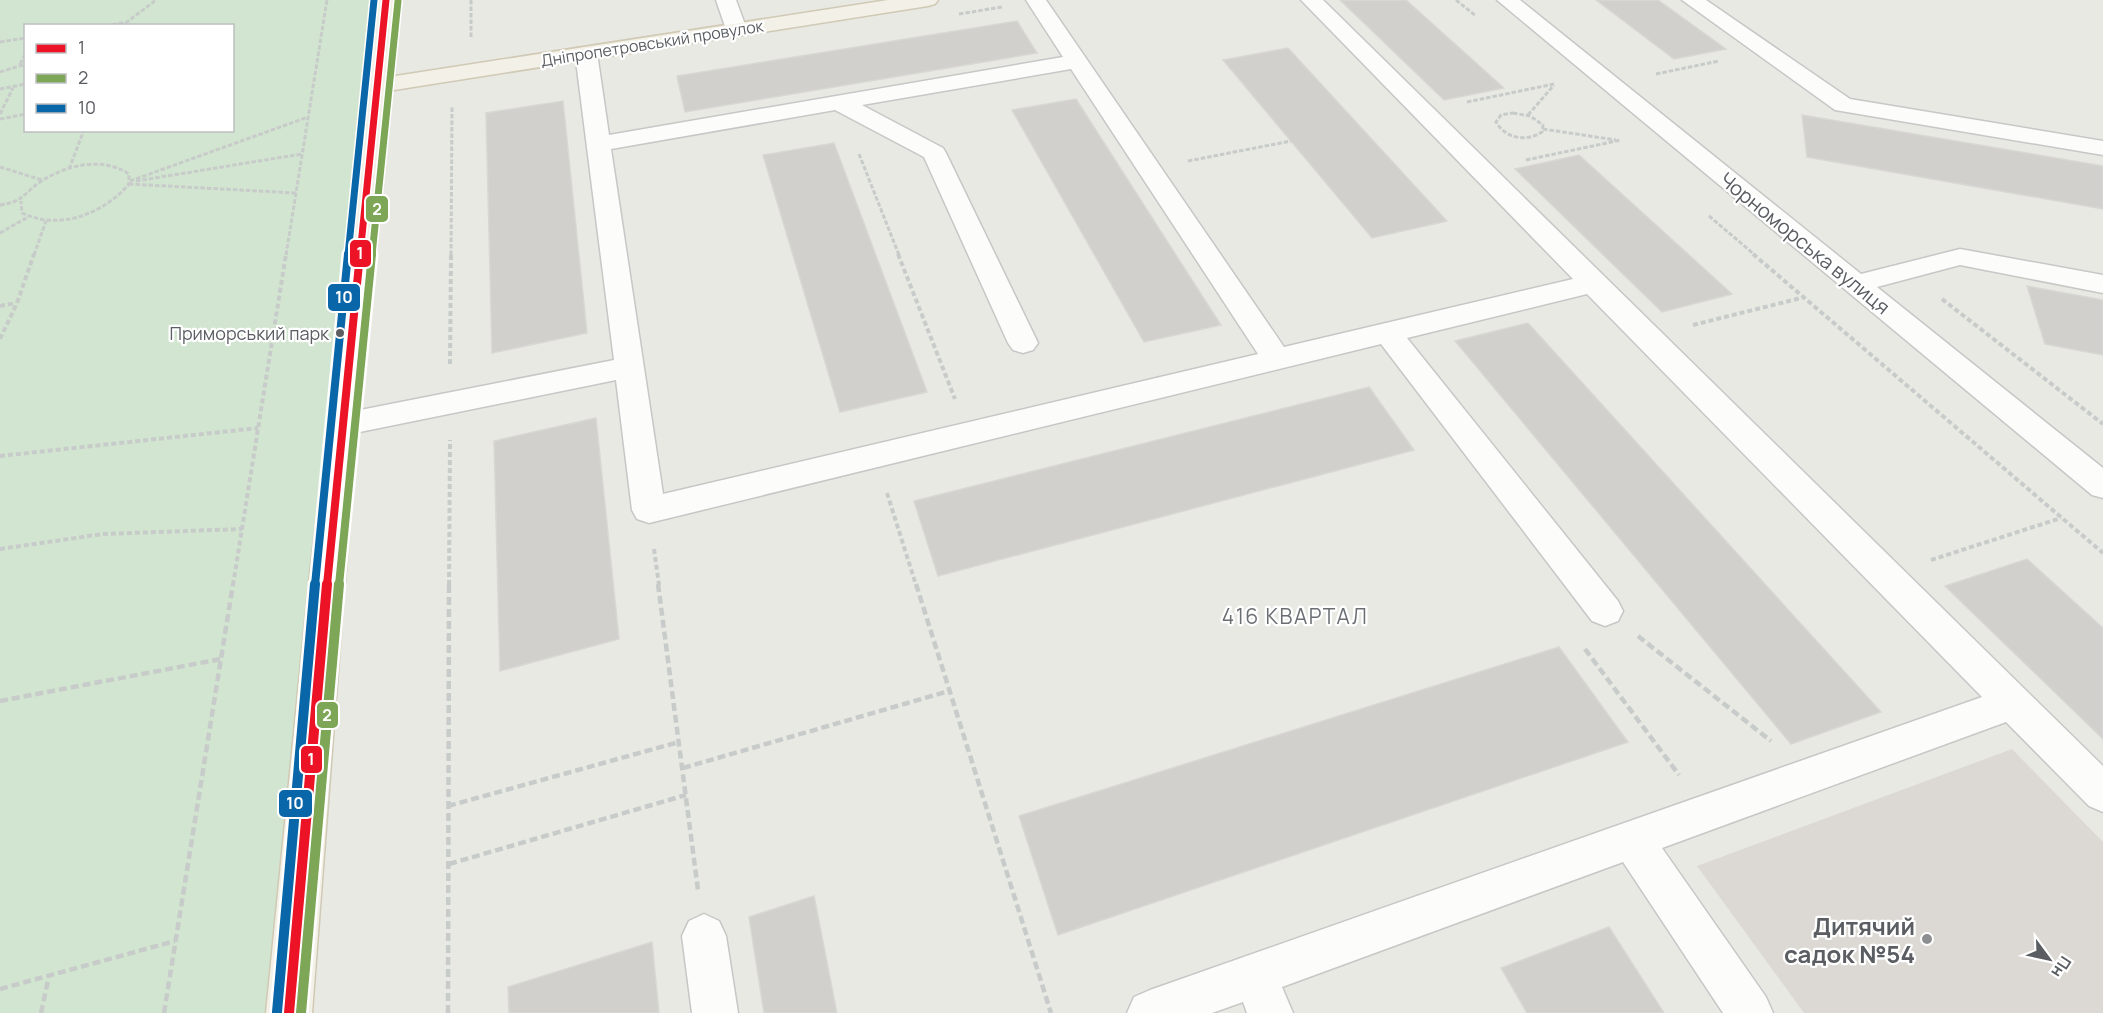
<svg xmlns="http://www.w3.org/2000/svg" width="2103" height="1013" font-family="Manrope,sans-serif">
  <rect width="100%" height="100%" fill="#e9e9e4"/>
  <path fill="#dcd9d4" d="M2012,749l91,93v171h-299l-107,-147z"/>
  <path fill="#d2e5d0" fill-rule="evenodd" d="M0,0h387l-92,1013h-295zM26,26h206v104h-206z"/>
  <path fill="#d1d0cd" stroke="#d8d7d3" stroke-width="1.5" d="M1340,0h66l98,88 -60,12z
    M1596,0h62l68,49 -52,10z
    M1017,21l20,32 -352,59 -8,-36z
    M1288,48l159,173 -75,17 -149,-178z
    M1076,99l123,192 22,34 -77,17 -132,-232z
    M563,101l24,232 -95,20 -6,-240z
    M1802,115l301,51v43l-296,-52z
    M834,143l93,249 -87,20 -77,-257z
    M1579,155l153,139 -70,18 -147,-143z
    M2027,286l76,14v55l-58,-11z
    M1528,323l353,389 -90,32 -336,-403z
    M1369,387l45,63 -476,126 -24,-75z
    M596,418l23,221 -119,32 -6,-230z
    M2027,559l76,69v111l-158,-153z
    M1559,647l69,95 -570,193 -39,-119z
    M814,896l23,117h-73l-15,-96z
    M1609,927l55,86h-137l-26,-45z
    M652,942l7,71h-150l-1,-26z"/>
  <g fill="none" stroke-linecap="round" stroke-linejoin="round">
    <g stroke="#c6c7c6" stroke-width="3">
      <path id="minor" d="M716,0h20l11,30 -3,5h-16z
        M1026,0h20l238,347 289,-68 -272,-279h22l780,766v46l-14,-6 -83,-84 -344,126 104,149 7,16h-50l-100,-151 -341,125 11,26h-46l-4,-11 -31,11h-85l7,-16 16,-7 832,-293 -395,-403 -180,44 211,263 5,10 -5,10 -13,5 -13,-5 -211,-277 -732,179 -12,-4 -5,-9 -16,-130 -271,55 -11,-3 -5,-8 5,-8 11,-3 269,-53 -39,-307 3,-5h16l3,5 12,82 454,-78zM1071,69l187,285 -595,140 -52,-345 224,-39 89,47 84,186 5,7 10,3 10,-3 5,-7 -92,-190 -3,-5 -81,-43z
        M1497,0h23l341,274 99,-25 143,26v18l-143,-28 -83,22 226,181v30l-11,-3z
        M1682,0h24l144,99 253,42v14l-268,-45z
        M704,914l15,7 7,15 12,77h-46l-10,-77 7,-15z"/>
    </g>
    <g stroke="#d0c9b4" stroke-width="3">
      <path id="major" d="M376,0h20l-7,77 499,-77h50l-3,4 -7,2 -540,85 -44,501 -32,421h-46l42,-421z"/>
    </g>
    <path stroke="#c7cbc9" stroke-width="3" stroke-dasharray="4.5 2" stroke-linecap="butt" d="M471,0v37
      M1456,0l20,16
      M959,14l43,-7
      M106,26l21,-4 29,-22
      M0,42l26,-4
      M20,64l6,-11
      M0,72l26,-8
      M1656,74l63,-13
      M0,89l26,-5
      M1467,102l87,-18
      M1513,113l17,3 13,9 -1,7c-16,10 -36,7 -46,-10l5,-7z
      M0,114l13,-26
      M1528,115l26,-30
      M0,119l26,-5
      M1543,129l73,11
      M859,154l40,101
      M1526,160l95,-20
      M1188,161l103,-20
      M0,167l42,13
      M69,169l15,-39
      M130,181l178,-64
      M136,181l166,-27
      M129,184l167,9
      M0,205c23,-3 23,-11 40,-23 26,-17 62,-26 89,-8v10c-26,30 -69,47 -107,29l-1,-12
      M1709,216l46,39
      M0,233l28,-16
      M34,255l12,-34
      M286,255l41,-255
      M451,255l1,-148"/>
    <path stroke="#c7cbc9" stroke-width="4" stroke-dasharray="5 3" stroke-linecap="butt" d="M898,254l57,145
      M1753,254l350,299
      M1942,299l161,125
      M0,306l16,-3
      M1693,325l112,-28
      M0,339l17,-36 17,-49
      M450,364l1,-110
      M0,456l258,-28
      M887,493l29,92
      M0,549l103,-15 139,-5
      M654,549l5,36
      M1931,560l130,-42
      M233,585l53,-331
      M449,585l1,-145"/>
    <path stroke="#c7cbc9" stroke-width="4.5" stroke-dasharray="8 4" stroke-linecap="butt" d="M658,584l40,306
      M916,584l135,429
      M1638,636l133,105
      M1585,649l94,126
      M0,701l221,-42
      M683,768l266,-77
      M448,806l231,-64
      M449,864l237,-69
      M0,989l175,-48
      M41,1013l8,-37
      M164,1013l69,-429
      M448,1013l1,-429"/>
    <use href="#minor" fill="#fcfcfb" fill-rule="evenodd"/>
    <use href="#major" fill="#f2f0e7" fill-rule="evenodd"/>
    <g stroke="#fff" stroke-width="10">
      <path id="bus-1-far2" d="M360,255l26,-255"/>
    </g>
    <g stroke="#fff" stroke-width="13">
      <path id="bus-1-far1" d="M327,585l33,-331"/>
    </g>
    <g stroke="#fff" stroke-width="15">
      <path id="bus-1" d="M289,1013l38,-429"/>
    </g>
    <g stroke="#fff" stroke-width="10">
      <path id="bus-2-far2" d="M372,255l26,-254"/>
    </g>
    <g stroke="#fff" stroke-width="13">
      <path id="bus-2-far1" d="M339,585l33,-331"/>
    </g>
    <g stroke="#fff" stroke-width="15">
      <path id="bus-2" d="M301,1013l38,-429"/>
    </g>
    <g stroke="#fff" stroke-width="10">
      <path id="bus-3-far2" d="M348,255l26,-255"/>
    </g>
    <g stroke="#fff" stroke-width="13">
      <path id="bus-3-far1" d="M315,585l33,-331"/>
    </g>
    <g stroke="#fff" stroke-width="15">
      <path id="bus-3" d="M277,1012l38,-428"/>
    </g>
    <use href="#bus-1-far2" stroke="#eb1325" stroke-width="7"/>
    <use href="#bus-1-far1" stroke="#eb1325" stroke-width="8"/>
    <use href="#bus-1" stroke="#eb1325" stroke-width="10"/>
    <use href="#bus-2-far2" stroke="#7da656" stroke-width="7"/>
    <use href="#bus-2-far1" stroke="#7da656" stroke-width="8"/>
    <use href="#bus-2" stroke="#7da656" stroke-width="10"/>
    <use href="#bus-3-far2" stroke="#0866a9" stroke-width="7"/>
    <use href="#bus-3-far1" stroke="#0866a9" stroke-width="8"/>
    <use href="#bus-3" stroke="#0866a9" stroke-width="10"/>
  </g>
  <circle fill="#5a5d61" stroke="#fff" stroke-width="2" cx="340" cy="333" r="5"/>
  <circle fill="#8c8e8f" stroke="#fff" stroke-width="2" cx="1927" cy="939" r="6"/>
  <g text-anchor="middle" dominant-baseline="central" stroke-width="4.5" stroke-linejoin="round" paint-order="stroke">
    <g font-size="16" fill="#5a5d61" stroke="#fff">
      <text transform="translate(652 43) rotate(-9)">Дніпропетровський провулок</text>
    </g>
    <g font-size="18" fill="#5a5d61" stroke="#fff" text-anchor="end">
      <text x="329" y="333">Приморський парк</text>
    </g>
    <g font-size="20" fill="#5a5d61" stroke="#fff">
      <text transform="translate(1805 243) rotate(39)">Чорноморська вулиця</text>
    </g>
    <g font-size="21" letter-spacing="1.5" fill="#6b6f73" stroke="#fff">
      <text x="1295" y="616">416 КВАРТАЛ</text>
    </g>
    <g font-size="24" font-weight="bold" fill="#5a5d61" stroke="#fff" text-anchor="end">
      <text x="1915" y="925">Дитячий<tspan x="1915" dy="28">садок №54</tspan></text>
    </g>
  </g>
  <g stroke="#fff" stroke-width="2">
    <rect x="365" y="195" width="24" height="28" rx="6" fill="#7da656"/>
    <rect x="349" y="239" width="23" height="29" rx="6" fill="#eb1325"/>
    <rect x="327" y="283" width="34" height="29" rx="6" fill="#0866a9"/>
    <rect x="316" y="701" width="23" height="28" rx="6" fill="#7da656"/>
    <rect x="300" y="745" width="23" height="29" rx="6" fill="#eb1325"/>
    <rect x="278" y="789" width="35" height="29" rx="6" fill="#0866a9"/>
  </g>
  <g font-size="16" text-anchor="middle" font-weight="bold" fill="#fff">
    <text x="377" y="215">2</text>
    <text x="360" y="259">1</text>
    <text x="344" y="303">10</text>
    <text x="327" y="721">2</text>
    <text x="311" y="765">1</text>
    <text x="295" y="809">10</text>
  </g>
  <rect x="24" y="24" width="210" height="108" fill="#ffffff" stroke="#bdbec0" stroke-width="1.5"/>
  <rect x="36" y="44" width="30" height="9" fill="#eb1325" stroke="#bdbec0" stroke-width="1.5"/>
  <text x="78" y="54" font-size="18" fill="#5a5d61">1</text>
  <rect x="36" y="74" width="30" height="9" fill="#7da656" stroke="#bdbec0" stroke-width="1.5"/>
  <text x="78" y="84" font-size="18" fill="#5a5d61">2</text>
  <rect x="36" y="104" width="30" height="9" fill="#0866a9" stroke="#bdbec0" stroke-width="1.5"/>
  <text x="78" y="114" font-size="18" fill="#5a5d61">10</text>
  <g transform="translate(2049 959) rotate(123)" stroke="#ffffff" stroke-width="4.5" paint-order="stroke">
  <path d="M0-4.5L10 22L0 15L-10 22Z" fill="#5a5d61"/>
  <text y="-9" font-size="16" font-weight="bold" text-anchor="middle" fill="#5a5d61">Пн</text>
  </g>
</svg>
